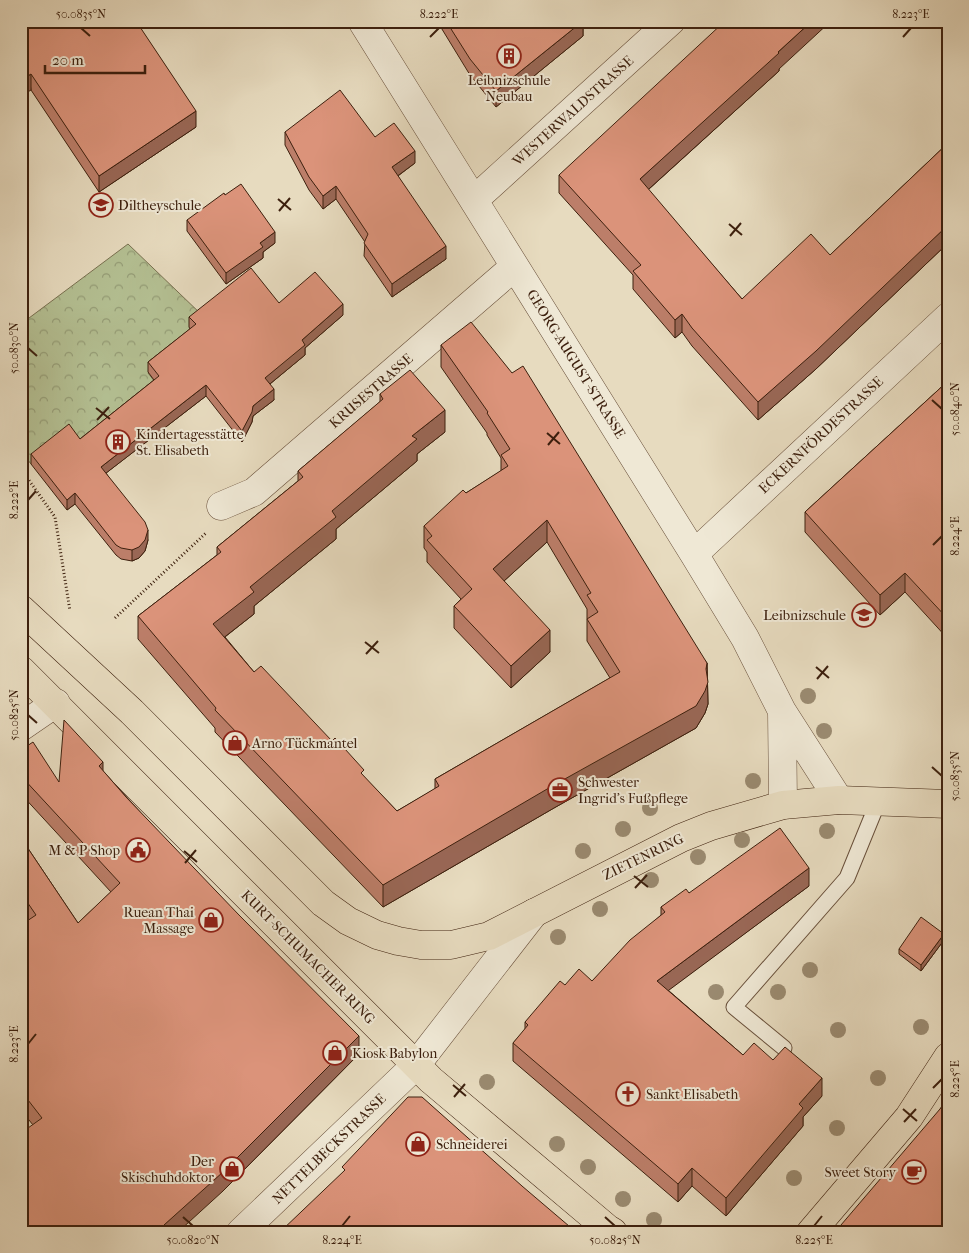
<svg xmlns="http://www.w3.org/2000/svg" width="969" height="1253" font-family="'IM FELL French Canon',serif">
  <defs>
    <pattern id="forest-crowns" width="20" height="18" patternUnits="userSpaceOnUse" patternTransform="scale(1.25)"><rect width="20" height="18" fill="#b4c093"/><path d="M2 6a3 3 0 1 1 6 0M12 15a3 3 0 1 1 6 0" fill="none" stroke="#949c76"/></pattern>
  </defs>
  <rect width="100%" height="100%" fill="#e7dbbf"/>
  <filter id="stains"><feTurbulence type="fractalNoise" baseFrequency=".004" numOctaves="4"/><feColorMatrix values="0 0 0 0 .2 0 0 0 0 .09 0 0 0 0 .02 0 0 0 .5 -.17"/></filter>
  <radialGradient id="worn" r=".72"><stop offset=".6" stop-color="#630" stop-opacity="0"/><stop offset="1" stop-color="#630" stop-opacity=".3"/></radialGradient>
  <path fill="url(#forest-crowns)" stroke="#787050" d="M128,244l75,72 2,30 -57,27 11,14 -79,62 -11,-14 -38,29 -10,-13v-127z"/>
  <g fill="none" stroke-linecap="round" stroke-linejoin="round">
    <g stroke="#684f3a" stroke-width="17">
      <path id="lane" d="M784,1048l-50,-41 113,-129 31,-76"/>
    </g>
    <g stroke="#684f3a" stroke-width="29">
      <path id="street" d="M362,21l332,533 51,84 37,73 57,89
        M474,200l197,-179
        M221,506l33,-14 260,-225
        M694,554l254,-237
        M782,711l1,94
        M21,727l35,-24
        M241,1232l175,-167 118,-152"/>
    </g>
    <g stroke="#3d200e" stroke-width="29">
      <path id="primary" d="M21,609l111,103 191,191 25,18 29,14 21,6 23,4h30l38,-9 192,-98 30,-12 72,-21 56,-5 109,4
        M21,670l410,410 177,149 5,3
        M811,1232l98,-115 39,-60"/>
    </g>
    <path stroke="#3d200e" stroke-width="3" stroke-dasharray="1 2.5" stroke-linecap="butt" d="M21,469l34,48 15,94
      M115,618l91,-85"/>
    <use href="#lane" stroke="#efe8d5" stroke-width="15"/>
    <use href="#street" stroke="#efe8d5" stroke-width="28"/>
    <use href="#primary" stroke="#e7dbbf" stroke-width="28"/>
  </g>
  <g fill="#9a8a70">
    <circle cx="808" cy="696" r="8"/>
    <circle cx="824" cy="731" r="8"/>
    <circle cx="753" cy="781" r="8"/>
    <circle cx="650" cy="808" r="8"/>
    <circle cx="623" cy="829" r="8"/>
    <circle cx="827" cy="831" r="8"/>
    <circle cx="742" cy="840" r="8"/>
    <circle cx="583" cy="851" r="8"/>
    <circle cx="698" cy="857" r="8"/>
    <circle cx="651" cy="880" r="8"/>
    <circle cx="600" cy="909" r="8"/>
    <circle cx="558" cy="937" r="8"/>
    <circle cx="810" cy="970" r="8"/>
    <circle cx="716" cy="992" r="8"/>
    <circle cx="778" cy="992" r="8"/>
    <circle cx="921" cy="1027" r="8"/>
    <circle cx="838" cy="1030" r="8"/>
    <circle cx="878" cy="1078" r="8"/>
    <circle cx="487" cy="1082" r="8"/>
    <circle cx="837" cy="1128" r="8"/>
    <circle cx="557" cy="1144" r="8"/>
    <circle cx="588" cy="1167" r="8"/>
    <circle cx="794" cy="1178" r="8"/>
    <circle cx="623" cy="1199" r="8"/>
    <circle cx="654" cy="1220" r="8"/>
  </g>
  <path fill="#bc7e69" stroke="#3d200e" d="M21,21l175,106 -97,65 -68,-102z
    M437,21h146v15l-87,71 -26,-32z
    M779,69v2l-131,119 94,109 88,-44 118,-112v100l-132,126 -58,51 -66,-74 -10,-14 -7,6 -42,-49v-14l-74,-82v-18z
    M285,132l90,5 40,26 -17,13 48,83 -54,38 -28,-41 1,-14 -29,-43 -13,10 -14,-19 -24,-45z
    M187,220l88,23 -12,9v6l-37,26 -39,-53z
    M279,303l64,12 -38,33v7l-35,29 4,16 -21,16 -1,6 -10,20 -36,-46 -100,77 42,67 -3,11 -6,7 -7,3 -11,-2 -5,-4 -41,-51 -8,6 -36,-46v-10l49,-15 74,-59 -6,-8v-10l42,-33 -1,-2v-10z
    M441,345l266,318 1,41 -3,9 -9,15 -142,80 -171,99 -168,-175v-4l-77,-89v-23l79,-61v-8l81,-66v-10l82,-69v-8l65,38 -28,22v7l-81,68v10l-82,67v8l-29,23 29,35 110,105 33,34 38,-22v-10l175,-101 -23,-37v-32l-40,-67 -43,39 46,71 -39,36 -57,-60v-22l7,-7 -34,-37v-10l-3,-4v-22l42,-33 35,-22v-13l-14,-23v-2l-46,-66z
    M948,381v258l-43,-47 -25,23 -75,-83v-20z
    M21,750l38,32 44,-11 256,283 -136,137 -190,-66 -12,-15v-185l7,-4 -7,-10v-73l57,85 33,-31 -90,-98z
    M809,886l-141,104 75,65 30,5 49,36 -19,21v9l-77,90 -34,-30 -14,16 -165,-141v-18l12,-13v-8l40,-37 27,-4 69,-66v-8l28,-14z
    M944,940l-23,31 -22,-17v-5z"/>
  <path fill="#996755" stroke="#3d200e" d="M583,21v15l-87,71v-16z
    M812,21h19l-52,48v2l-139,126v-18z
    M31,74v16l-10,6v-16z
    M196,111v16l-97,65v-16z
    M415,151v12l-23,17v-13z
    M336,186v13l-13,10v-13z
    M948,225v18l-132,126 -58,51v-18z
    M275,232v11l-12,9v6l-37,26v-11l34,-30z
    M446,246v13l-54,38v-13z
    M343,304v11l-38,33v7l-40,33v-10l37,-38z
    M682,314v18l-7,6v-18z
    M206,385v11l-105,81v-10z
    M274,389v11l-21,16 -1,6 -10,20v-11l11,-25z
    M445,410v22l-28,22v7l-81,68v10l-82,67v8l-41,32v-22l37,-37 162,-151z
    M75,493v11l-8,6v-10z
    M547,520v22l-54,49v-22z
    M148,530v10l-3,11 -6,7 -7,3v-11z
    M905,573v19l-25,23v-20z
    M550,630v22l-39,36v-22z
    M707,663l1,41 -3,9 -9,15 -142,80 -171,99v-22l323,-216z
    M103,762v18l-4,-14z
    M809,868v18l-152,113v-18z
    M944,934v6l-23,31v-6z
    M359,1036v18l-136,137 -45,41h-14v-7z
    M822,1078v18l-19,21v9l-77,90v-18l73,-94z
    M692,1168v18l-14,16v-18z"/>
  <path fill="#db937a" stroke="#3d200e" d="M21,21h115l60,90 -97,65 -68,-102 -10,6z
    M446,21h137l-87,70 -26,-32z
    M725,21h87l-34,31 1,1 -139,126 102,120 69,-65 19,21 118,-112v82l-132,126 -58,51 -66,-74 -10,-14 -7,6 -42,-49 8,-6 -82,-90z
    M340,90l35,47 19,-14 21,28 -23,16 54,79 -54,38 -28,-41 4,-9 -32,-48 -13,10 -14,-19 -24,-45z
    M241,184l34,48 -15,11 3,4 -37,26 -39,-53 37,-27 1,2z
    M251,268l28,35 36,-31 28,32 -41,36 3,5 -40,33 9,11 -21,17 -1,6 -10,19 -36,-46 -105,82 44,55 3,8 -3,10 -6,7 -7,3 -11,-2 -5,-3 -41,-52 -8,7 -36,-46 38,-30 11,15 79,-63 -11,-14 48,-38 -7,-7z
    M471,322l41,51 11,-7 184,297 -1,6 2,13 -3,9 -9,15 -142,79 -171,100 -168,-175 1,-2 -78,-92 83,-64 -4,-5 86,-70 -5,-6 85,-72 -3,-5 30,-24 35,40 -33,26 5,3 -85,72 4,6 -86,70 4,5 -41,32 41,48 7,-6 71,75 3,-3 29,32 -3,3 36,38 42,-25 -4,-7 185,-107 -33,-53 11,-7 -11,-17 4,-2 -44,-73 -54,49 57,61 -39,36 -57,-60 18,-17 -45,-49 5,-4 -8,-10 39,-36 3,3 42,-27 -7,-11 9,-6 -23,-36 1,-1 -47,-67z
    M948,381v238l-43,-46 -25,22 -75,-83z
    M64,720l39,42 -4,4 27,31 113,118 120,121 -136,136 -59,53 5,5 -3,2h-145v-99l21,-15 -21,-27v-166l15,-10 -15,-22v-55l57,85 42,-40 -99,-107v-26l12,-8 26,40z
    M780,828l29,40 -152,113 86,74 11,-12 19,17 12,-13 37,31 -23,26 4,4 -77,90 -34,-30 -14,16 -165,-141 15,-18 -3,-3 35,-41 5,4 14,-16 13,12 38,-41 35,-28 -4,-5 25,-18 3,4z
    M921,917l23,17 -23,31 -22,-16z
    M408,1097h14l100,89 54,46h-296l65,-62 -3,-3z
    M948,1097v135h-113l105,-123z"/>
  <path fill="none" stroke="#3d200e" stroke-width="2" d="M81,28l9,8M430,37l9,-9M903,37l8,-9M278,199l13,11M279,211l11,-13M729,224l13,11M730,236l11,-13M28,348l9,8M932,400l10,9M96,408l14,11M97,420l12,-13M547,433l13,11M548,445l11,-13M28,500l8,-9M933,545l9,-9M365,642l14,11M366,654l12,-13M816,667l13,11M817,679l11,-13M28,715l9,8M932,767l10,9M184,851l13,11M185,863l11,-13M634,876l14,11M635,888l12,-13M28,1044l8,-10M453,1085l13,11M933,1088l9,-9M454,1097l11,-13M903,1109l14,12M904,1122l12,-13M183,1217l10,9M605,1217l10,9M342,1226l8,-10M814,1226l8,-10"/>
  <defs>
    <g id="building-ring" transform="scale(1.25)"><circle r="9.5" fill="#efe8d5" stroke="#8f2418" stroke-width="1.5"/><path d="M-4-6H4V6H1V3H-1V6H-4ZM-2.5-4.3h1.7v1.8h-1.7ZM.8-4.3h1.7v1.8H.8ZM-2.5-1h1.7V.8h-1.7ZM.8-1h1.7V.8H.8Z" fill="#8f2418"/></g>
    <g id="school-ring" transform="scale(1.25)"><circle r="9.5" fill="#efe8d5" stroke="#8f2418" stroke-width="1.5"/><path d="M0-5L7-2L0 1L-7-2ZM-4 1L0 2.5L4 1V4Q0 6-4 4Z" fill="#8f2418"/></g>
    <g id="shop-ring" transform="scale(1.25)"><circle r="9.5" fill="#efe8d5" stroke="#8f2418" stroke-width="1.5"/><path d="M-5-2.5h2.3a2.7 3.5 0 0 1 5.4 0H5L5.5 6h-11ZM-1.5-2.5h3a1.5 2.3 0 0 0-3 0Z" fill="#8f2418"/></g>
    <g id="office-ring" transform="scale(1.25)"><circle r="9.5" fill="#efe8d5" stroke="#8f2418" stroke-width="1.5"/><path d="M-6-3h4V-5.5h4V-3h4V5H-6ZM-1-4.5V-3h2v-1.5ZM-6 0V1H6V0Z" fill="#8f2418"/></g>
    <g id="civic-ring" transform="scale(1.25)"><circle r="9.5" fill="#efe8d5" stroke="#8f2418" stroke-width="1.5"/><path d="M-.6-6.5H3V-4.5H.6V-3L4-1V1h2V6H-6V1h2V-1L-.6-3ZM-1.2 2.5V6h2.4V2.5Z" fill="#8f2418"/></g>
    <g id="church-ring" transform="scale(1.25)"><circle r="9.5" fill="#efe8d5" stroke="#8f2418" stroke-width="1.5"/><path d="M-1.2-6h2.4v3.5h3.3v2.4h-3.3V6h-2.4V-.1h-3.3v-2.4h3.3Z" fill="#8f2418"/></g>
    <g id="cafe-ring" transform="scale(1.25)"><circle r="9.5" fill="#efe8d5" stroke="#8f2418" stroke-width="1.5"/><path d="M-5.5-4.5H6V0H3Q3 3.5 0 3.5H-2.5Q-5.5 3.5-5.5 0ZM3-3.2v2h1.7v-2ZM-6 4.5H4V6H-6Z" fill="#8f2418"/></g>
  </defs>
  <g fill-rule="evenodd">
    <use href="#building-ring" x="509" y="56"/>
    <use href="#school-ring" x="101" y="205"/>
    <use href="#building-ring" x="118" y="442"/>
    <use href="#school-ring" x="864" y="615"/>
    <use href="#shop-ring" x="235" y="743"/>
    <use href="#office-ring" x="560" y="790"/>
    <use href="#civic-ring" x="138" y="850"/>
    <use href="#shop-ring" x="211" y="920"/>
    <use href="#shop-ring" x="335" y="1053"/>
    <use href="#church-ring" x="628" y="1094"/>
    <use href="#shop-ring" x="418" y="1144"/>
    <use href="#shop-ring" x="232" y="1169"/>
    <use href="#cafe-ring" x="914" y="1172"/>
  </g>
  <g text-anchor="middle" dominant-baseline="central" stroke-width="4" stroke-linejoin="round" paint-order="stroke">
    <g font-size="14" fill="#3d200e" stroke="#efe8d5" text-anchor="start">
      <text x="509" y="80" text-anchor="middle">Leibnizschule<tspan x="509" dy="16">Neubau</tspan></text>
      <text x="118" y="205">Diltheyschule</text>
      <text x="136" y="434">Kindertagesstätte<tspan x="136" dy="16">St. Elisabeth</tspan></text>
      <text x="846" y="615" text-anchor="end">Leibnizschule</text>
      <text x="252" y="743">Arno Tückmantel</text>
      <text x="578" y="782">Schwester<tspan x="578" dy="16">Ingrid's Fußpflege</tspan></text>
      <text x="120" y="850" text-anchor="end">M &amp; P Shop</text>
      <text x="194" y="912" text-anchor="end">Ruean Thai<tspan x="194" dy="16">Massage</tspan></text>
      <text x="352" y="1053">Kiosk Babylon</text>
      <text x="646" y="1094">Sankt Elisabeth</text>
      <text x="436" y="1144">Schneiderei</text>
      <text x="214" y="1161" text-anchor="end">Der<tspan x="214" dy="16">Skischuhdoktor</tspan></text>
      <text x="896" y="1172" text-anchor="end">Sweet Story</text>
    </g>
    <g font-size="14" fill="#3d200e" stroke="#efe8d5">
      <text transform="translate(573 111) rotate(-42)">WESTERWALDSTRASSE</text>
      <text transform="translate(576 364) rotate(58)">GEORG-AUGUST-STRASSE</text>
      <text transform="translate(371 391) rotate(-41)">KRUSESTRASSE</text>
      <text transform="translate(821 435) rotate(-43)">ECKERNFÖRDESTRASSE</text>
      <text transform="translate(643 857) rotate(-26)">ZIETENRING</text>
      <text transform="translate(308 957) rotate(45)">KURT-SCHUMACHER-RING</text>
      <text transform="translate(329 1149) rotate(-44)">NETTELBECKSTRASSE</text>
    </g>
  </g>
  <rect width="969" height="1253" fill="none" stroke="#e7dbbf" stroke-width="55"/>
  <path d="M45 65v8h100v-8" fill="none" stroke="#3d200e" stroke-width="2.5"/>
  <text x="52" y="65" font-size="15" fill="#3d200e" stroke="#efe8d5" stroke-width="4" paint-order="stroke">20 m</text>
  <rect x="28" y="28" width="914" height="1198" fill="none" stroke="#3d200e" stroke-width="2"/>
  <g font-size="12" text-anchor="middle" fill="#3d200e">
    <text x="81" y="18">50.0835°N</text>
    <text x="439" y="18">8.222°E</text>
    <text x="911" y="18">8.223°E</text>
    <text transform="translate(14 348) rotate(-90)" y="4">50.0830°N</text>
    <text transform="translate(955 409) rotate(-90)" y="4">50.0840°N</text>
    <text transform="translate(14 500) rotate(-90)" y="4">8.222°E</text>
    <text transform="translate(955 536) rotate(-90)" y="4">8.224°E</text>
    <text transform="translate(14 715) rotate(-90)" y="4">50.0825°N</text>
    <text transform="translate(955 776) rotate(-90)" y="4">50.0835°N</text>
    <text transform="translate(14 1044) rotate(-90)" y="4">8.223°E</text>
    <text transform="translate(955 1079) rotate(-90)" y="4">8.225°E</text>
    <text x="193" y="1244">50.0820°N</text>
    <text x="342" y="1244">8.224°E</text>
    <text x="615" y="1244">50.0825°N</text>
    <text x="814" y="1244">8.225°E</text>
  </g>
  <rect width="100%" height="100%" filter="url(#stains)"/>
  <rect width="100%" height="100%" fill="url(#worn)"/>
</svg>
